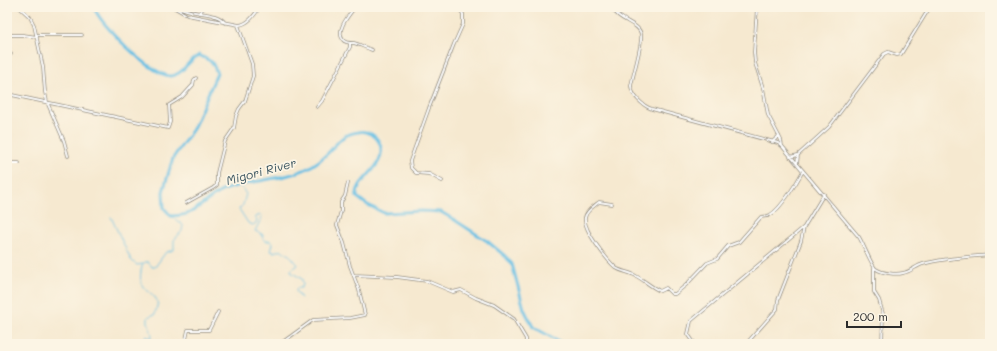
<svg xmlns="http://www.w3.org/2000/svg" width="997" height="351" font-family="Mali,sans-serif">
  <rect width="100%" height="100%" fill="#fcf5e5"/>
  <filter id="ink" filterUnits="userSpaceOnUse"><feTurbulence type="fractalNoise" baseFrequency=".025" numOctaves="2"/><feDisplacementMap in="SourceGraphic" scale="8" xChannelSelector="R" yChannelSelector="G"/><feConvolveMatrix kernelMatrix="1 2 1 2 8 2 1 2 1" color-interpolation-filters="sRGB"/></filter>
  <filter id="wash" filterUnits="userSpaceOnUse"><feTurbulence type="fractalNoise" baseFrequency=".012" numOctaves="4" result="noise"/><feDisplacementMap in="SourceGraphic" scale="16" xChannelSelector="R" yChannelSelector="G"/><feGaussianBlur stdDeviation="0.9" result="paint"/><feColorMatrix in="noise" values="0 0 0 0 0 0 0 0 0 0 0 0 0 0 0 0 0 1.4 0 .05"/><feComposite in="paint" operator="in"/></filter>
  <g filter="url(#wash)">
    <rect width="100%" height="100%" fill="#f6e9d0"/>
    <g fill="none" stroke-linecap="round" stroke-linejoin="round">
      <path stroke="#66bfe4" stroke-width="1" d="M240,185l6,9 -3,11 -4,4 9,14 5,2 3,-2 1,-3 -2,-3 6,-2 1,2 -7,14 7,3 3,7h6l2,3 -2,7 3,1c10,-5 18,5 24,13l-7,5v2l11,7 1,6 -2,3h-4l-1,3 5,7
        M111,217l20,43 6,5 6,-1
        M133,344l8,-3 5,-5 5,2 1,-3 -4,-13v-5l7,-3 3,-12c-9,-16 -20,-9 -17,-31 1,-5 1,-6 4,-9h3l4,5h3l11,-15 8,-2v-10l8,-9 1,-6 -12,-9"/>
      <path stroke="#66bfe4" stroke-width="3" d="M94,7c5,17 58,68 76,69 10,0 15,-10 22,-16 2,-2 5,-3 7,-5l13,7 5,11 -24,56 -20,29 -10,34 1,16 7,8c6,-1 13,0 18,-3 12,-6 21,-16 33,-22 28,-13 60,-9 88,-24 5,-3 12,-8 17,-13 12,-11 12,-19 31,-22 9,-2 18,3 22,12 8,24 -26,35 -23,53l9,7 18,9 38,-2 19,1 12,7 34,22 18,15 7,8 12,45 9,18 31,17"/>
    </g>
  </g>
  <g filter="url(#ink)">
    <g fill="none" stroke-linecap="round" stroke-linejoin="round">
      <g stroke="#908a7e" stroke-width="3.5">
        <path id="street" d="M19,7l11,10 4,8 9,42 2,25 2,10 17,39 4,15
          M173,7l14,8 52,10c10,-1 16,-11 21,-18
          M179,7c12,8 39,4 46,16
          M355,7c-5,7 -20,23 -12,33 2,3 8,3 11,3 7,2 12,5 18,7
          M611,7c6,10 15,13 24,19 3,2 5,4 6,8 2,9 -8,40 -10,52 1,10 12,20 21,23l126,34 4,3 77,91c4,6 13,30 17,32 6,4 20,6 27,4 7,-1 13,-7 20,-9 21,-6 45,-7 67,-9
          M757,7l-3,45 1,11 8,25 5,27 13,25 1,6
          M199,13l5,-6
          M7,35h16l14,2
          M36,35h46
          M7,54h4
          M7,94l161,34 2,-6 -1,-17 13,-8 11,-12 1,-5 2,-2
          M317,107l5,-6 28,-54v-4
          M772,142l7,-6
          M790,157l8,-2
          M7,163h12
          M797,164l1,-9 31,-28 55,-73 4,-2 9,3 4,-1 29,-47
          M442,181l-13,-7 -13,-1 -5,-5 -1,-7 19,-53 25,-64 9,-20v-10l-5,-7
          M186,203l27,-15 4,-3v-12l8,-32 9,-13 2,-12 3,-7 6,-8 8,-25 -1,-12 -14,-39
          M612,204l-13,-2c-5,4 -14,10 -14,16 -2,12 22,42 31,50 6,4 14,4 20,8 8,4 15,11 24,15l6,-3 6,6h3l11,-9 21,-22 10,-4 11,-13 11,-4 22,-25c3,-1 6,0 9,-2 11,-6 27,-33 33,-44
          M804,227l20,-33
          M874,268v24l5,8 4,14 -1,30
          M354,275l43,2 30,4 26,11 8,-2 15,8 18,7 20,14 12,20v5
          M185,344l3,-14h21l9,-18
          M280,344l33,-24 37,-2 15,-3 -6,-25 -9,-24 -6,-23 -7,-18 4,-14v-9l4,-6 3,-13
          M695,344l-7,-10 3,-13 113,-94 -3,14 -23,59 -1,9 -31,35"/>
      </g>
      <use href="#street" stroke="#fff" stroke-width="2"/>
    </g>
  </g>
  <g text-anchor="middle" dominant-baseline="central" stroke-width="3.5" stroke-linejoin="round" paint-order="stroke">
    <g font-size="12" font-style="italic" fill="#3d5762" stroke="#fcf5e5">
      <text transform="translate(261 171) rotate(-15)">Migori River</text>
    </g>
  </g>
  <rect width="997" height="351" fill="none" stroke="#fcf5e5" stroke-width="24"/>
  <path d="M847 321v6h54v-6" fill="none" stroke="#2b2b2b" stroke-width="2"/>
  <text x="853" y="321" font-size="12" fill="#2b2b2b" stroke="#fcf5e5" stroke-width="3" paint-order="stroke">200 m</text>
</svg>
